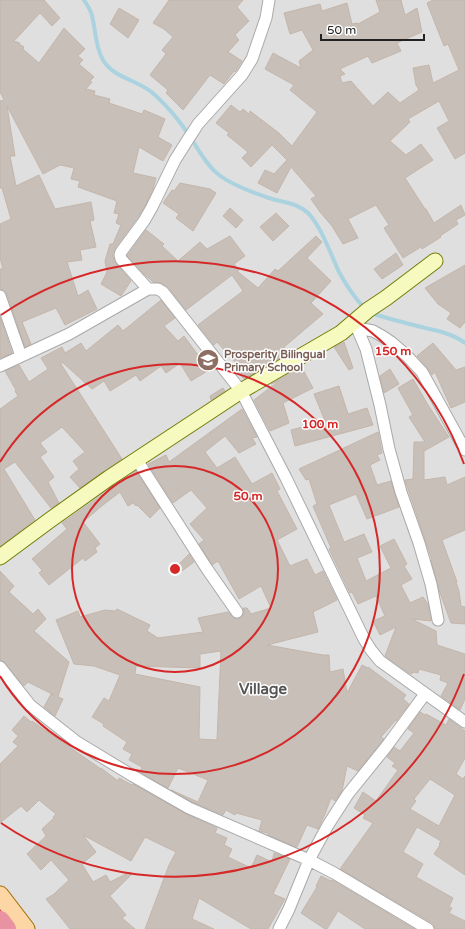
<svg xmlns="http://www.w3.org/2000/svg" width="465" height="929" font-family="'Varela Round',sans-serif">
  <rect width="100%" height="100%" fill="#f2efe9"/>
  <path fill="#e0dfdf" d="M0,0h465v929h-465z"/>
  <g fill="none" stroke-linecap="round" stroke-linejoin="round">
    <path stroke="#aad3df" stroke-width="4" d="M84,0c3,5 7,10 8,16 4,15 3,31 11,44 11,19 37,20 52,35 13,12 25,26 35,42 9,13 16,28 29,38 13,10 35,18 50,23 13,4 28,5 39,15 13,13 23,42 31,59 7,13 16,26 26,37
      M371,313c17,6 36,10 54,15 14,3 28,6 40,15"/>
  </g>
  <path fill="#c7bfb8" stroke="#c4b6ab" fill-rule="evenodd" d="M0,0h44l16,18 -8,8 -12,-13 -26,28 6,2 -1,1 5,3 -1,2 16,14 25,-35 21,21 -7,7 5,4 -4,4 15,13 -4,4 2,1 -6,7 9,2 -1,4 16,4 -1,4 33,11 2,-4 21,9 -7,18 14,8 -9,16 -24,-14 -6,26 23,5 -3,11 -7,15 -8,13 -23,31 -2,5v4l3,6 15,18 -10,15 -20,-12 6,-12 -2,-11 5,-17h3l8,-19 -5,-2 3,-9 -5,-1 3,-12 -39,-14 2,-6 -9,-2 3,-11 -14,-3 -17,9 -36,-68 8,50h-5l6,30 23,-11 16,34 36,-7 3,18 -4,1 6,26 -16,3 2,10 -15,2 11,34 10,-6 9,19 -32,16 -9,-17 -34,14 9,22 -6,3 -18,-53 -3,-4 -4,-1v-20h3l-3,-11v-34l11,-5 -9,-31h-2v-87l4,-1 -4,-8z
    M169,0h74l-6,7 12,14 -14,14 4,5 -11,12 14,9 -7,11 -1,-1 -10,13 -14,-9 -27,35 -17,-17 2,-3 -18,-15 16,-21 -4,-4 11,-13 -9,-8 -11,-6z
    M376,0h25l4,15 12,-7 5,24 -25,11 4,8 -29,12 -4,-7 -28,13 5,5 -5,2 2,7 9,-2 22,25 15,-14 12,11 19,-13 -3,-5 -3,-17 16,-3 4,18 26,-13 -11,-26 -4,2 -17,-43 6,-3h32v153l-10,6 -18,-31 12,-7 -10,-20 -31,18 2,3 -20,19 16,14 15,-11 12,16 -28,18 20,31h1l8,14 27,-18 4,10 -9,5 2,4 -18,12 1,1 -19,12 -1,-2 -18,11 -19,-30 5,-3 -13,-20 -28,14 10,19 -15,6 -11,-18 -12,-14 -9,-13 5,-3 -25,-29 -14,26 -19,-10 7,-13 9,4 13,-14 -15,-15 -21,22 -9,-9 6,-6 -21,-17 2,-2 -13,-10 15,-18 9,7 3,-3 6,5 1,-3 29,22 13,13 25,-34 -27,-22 4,-5 -29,-16 8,-16 28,15 -2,-7 14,-11 -11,-20 -12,4 -6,-21 36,-9 2,7 25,-8 5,21 5,-1 1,1 22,-12z
    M119,8l20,12 -11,18 -18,-14z
    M180,183l30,6 6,4 -23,38 -17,-13 3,-4 -16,-11 9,-13 2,1z
    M230,208l13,12 -7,8 -13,-12z
    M276,213l13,13 -16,15 -13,-14z
    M146,230l18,14 -2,2 16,15 22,-19 7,7 23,-13 15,20 -11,8 5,6 -2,1 21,17 17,-19 3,2 38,-35 6,6 -15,16 24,23 -20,22 12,11 -39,33 5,6 -45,26 -10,-10 4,-4 -21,-23 -3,3 -16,-20 45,-34 -11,-16 -46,35 -18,-23 -7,-4 -8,-1 -8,-7 -18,-19z
    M396,253l7,12 -21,14 -8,-10z
    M465,265v57l-5,6 -13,-9 4,-6 -13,-9 -13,-16z
    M161,300l14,18 -11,8 14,15 6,-5 25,34 -18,11 -11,-18 -14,10 -5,-7 -21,15 -4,-6 -26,16 -6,-10 -12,8 -30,-27 -1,2 61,95 -42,29 -10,-11 9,-8 -6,-8 12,-9 -23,-25 -22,16 7,9 -7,5 14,20 -6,5 11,21 -8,5 -36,-46 -11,7 31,51 -35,26v-137l18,-13 -3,-5 1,-1 -11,-19 14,-6 10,17 19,-13 -7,-11 21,-11 3,6 16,-10 5,8 32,-26 5,6z
    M0,317l12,36 -12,5z
    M344,342l9,26 -4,2 -15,-23z
    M433,343l23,27 9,-3v35l-14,6 -16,-36 -3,3 -5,-8 -10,-11z
    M300,367l1,2 1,-1 11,20 -30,15 6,20 -19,8 -16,-31 25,-19 -8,3z
    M390,369l9,15 -15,9 -4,-17z
    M413,379l15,26 21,32 -25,14v29l21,-3 2,8 18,-8v53l-23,10 15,42h-1l3,9 2,15 4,1v17l-14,-1 -12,-33 -8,-30h1l-27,-80 8,-1 1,-37h11l-16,-25 4,-2 -15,-27z
    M339,386l9,28 19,-6 6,17 -78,21 -4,-16 34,-9 -11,-27z
    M223,388l2,3 -14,9 -1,-4z
    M242,409l15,28 -5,1 4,6 -17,9 -14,-17 -20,16 12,16 18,-11 17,27 20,-11 8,16 -3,2 20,38 -20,11 13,26 17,-7 8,16 8,-4 14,29 -24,12 5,20 -51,13 56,10h6l1,17 13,-3 4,24 15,-28 6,3v-1l38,28 -3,4 6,5 -13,17v-1l-15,17 3,2 -26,32 -11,-5 -5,25 -7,10 -4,-3 -6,16 -7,15 -11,-4 -10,22 -29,-12v-2l-9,-2 3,-11 -26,-7 -1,2 -9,-5 -3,5 -31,-13 -21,-12 27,12 10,-22 -30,-12 -10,20 -28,-16 2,-5 -13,-7 3,-6 -9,-5 4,-7 -24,-16 1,-2 -12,-7 12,-19 5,3 11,-26 -26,-9 -20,-2 -18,-44 22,-9 2,6 25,-7 10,1 2,-2 33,16 -3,6 11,7 45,-6 -5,-14 30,-6 6,6 4,1 3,-1 2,-3 1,-3 -1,-4h4l4,6 20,-6 -10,-22 -22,13 -21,-38 -6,4 -13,-21 5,-4 -14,-16 17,-16 -16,-18 -18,13 -25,-39 18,-9 3,7zM221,651l-4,89 -18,-1 1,-52 -65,-13 1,-8 64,2v-14z
    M378,432l4,21 -5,2 3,5 -10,5 7,20 14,-4 8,26 -32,12 -11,-25 -27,11 15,37 20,-8 8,18 -15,6 9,23 25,-13 -11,-22 14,-7 13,25 -3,2 8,13 -11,6 9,18 13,-6 5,7 3,17 -19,-2 24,12 1,14 28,9v45l-5,11 -19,-14 7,-13 -8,-3 1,-5 -22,-6 -1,4 -5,-1 -1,2 -3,-1 -24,-17 11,-29 -16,8 -7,-14 12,-5 -9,-20 -18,8 -6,-12 -2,1 -21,-44 2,-1 -18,-42 4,-2 -8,-25 -3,1 -7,-11z
    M136,471l24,37 -10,10 -13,-13 -1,1 -3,-3 -5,3 -8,-14 -17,13 -20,17 17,22 -5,4 2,4 -12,9 -2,-3 -34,27 -10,-12 3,-3 -10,-11 35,-30 -5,-6z
    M189,554l5,8 -12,9 -4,-6z
    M0,571l14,15 -5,6 24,22 5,-5 8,10 -12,12 35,31 -11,35 5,2 -8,17 -11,-9 7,-13 3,1 -26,-13 -4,4 -19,-23 -2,-2 -3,-1z
    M420,712l5,3 1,-1 20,11 3,-6 16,12v27l-9,16 7,5 2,-3v99l-31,-21 6,-9 -1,-1 2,-3 -24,-14 -14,25 20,12 -7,13 37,21 -4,9 3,1 -3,5 16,8v8h-30l-1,-4 -2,-2 -92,-54 33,-46 -10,-5 2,-3 -11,-7 9,-16 13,9 22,-31 -6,-4 3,-3 -8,-6 7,-10 6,4 14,-18 -6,-4zM430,779l25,16 -16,31 -29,-17 6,-8 -2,-2z
    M24,716l7,6 1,-1 69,48v-1l17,13 1,-3 13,7 1,-1 53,30 31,14 -2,5 12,5 -3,7 8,4 -4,8 23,11 6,-13 15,7 2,-9 16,6 -17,35 12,5 -17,30h-17l-52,-31 -7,21 22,10h-69l24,-64 7,-13 -31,-15 -14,24 -48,-26 13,17 -14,12 11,18 13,-7 4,7 20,-10 2,2 -22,22 16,19 -4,3 13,11h-65l-24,-30 8,-5 15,-14 -18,-20 -10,10 -14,-16 19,-18 -4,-7 12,-11 -1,-1 3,-3 -17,-14 -12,12 -6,-6 -21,17v-59l18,-18 -5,-4 5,-6 -6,-6z
    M321,876l10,5 1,-1 82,49h-49l-27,-18 -11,18h-2l-24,-16 16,-26 -1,-1z"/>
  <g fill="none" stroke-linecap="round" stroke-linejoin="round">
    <g stroke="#a9a9a9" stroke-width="13">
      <path id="street" d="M148,289l-27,-30 -1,-4 1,-3 23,-31 8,-14 23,-47 12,-19 11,-17 44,-49 10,-16 14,-41 3,-18
        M0,296l21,60
        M354,321l12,28 14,56 9,44 12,43 18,51 12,41 7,36
        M357,328l16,3 9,5 9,6 16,14 15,16 43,78
        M0,366l69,-32 79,-45h10l5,3 78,99 45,87 78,161 7,11 9,11 85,61
        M137,460l70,109 30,43
        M0,667l30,38 47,37 56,34 56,32 120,52 25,13 94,56
        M279,929l10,-20 20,-49 19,-35 20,-31 38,-47 39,-53"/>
    </g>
    <g stroke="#707d05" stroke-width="17">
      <path id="secondary" d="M0,557l50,-37 59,-42 132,-87 100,-58 27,-23 18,-12 49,-37"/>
    </g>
    <g stroke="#a06b00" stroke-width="19">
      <path id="primary" d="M0,895l26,34"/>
    </g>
    <g stroke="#dc2a67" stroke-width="22">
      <path id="highway" d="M0,921l6,8"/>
    </g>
    <use href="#street" stroke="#fff" stroke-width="11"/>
    <use href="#secondary" stroke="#f7fabf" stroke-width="15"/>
    <use href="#primary" stroke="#fcd6a4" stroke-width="17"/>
    <use href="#highway" stroke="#e892a2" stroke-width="20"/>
  </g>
  <g fill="none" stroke="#d62828" stroke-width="2">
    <circle cx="175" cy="569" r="103"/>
    <path d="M0 462A205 205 0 1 1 0 676"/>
    <path d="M464 674A308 308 0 0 1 1 823M1 315A308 308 0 0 1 464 464"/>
  </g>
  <defs>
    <g id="school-disc" transform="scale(1.15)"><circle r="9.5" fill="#8d6e63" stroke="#fff"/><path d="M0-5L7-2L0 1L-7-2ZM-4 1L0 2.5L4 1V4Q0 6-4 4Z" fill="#fff"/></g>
  </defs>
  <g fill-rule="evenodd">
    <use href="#school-disc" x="208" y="360"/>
  </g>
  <g text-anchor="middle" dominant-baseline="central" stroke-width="3" stroke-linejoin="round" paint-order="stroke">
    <g font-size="11" font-weight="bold" fill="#785e54" stroke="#fff" text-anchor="start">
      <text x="224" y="354">Prosperity Bilingual<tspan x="224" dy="13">Primary School</tspan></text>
    </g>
    <g font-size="15" font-weight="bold" fill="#555" stroke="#fff">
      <text x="263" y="689">Village</text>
    </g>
  </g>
  <circle cx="175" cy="569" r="6" fill="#d62828" stroke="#fff" stroke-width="2"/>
  <g font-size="12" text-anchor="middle" font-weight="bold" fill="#d62828" stroke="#fff" stroke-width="3" stroke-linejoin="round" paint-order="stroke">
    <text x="393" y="355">150 m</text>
    <text x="320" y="428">100 m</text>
    <text x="248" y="500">50 m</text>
  </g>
  <path d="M321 34v6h103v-6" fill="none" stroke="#222222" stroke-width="2"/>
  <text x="327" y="34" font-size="12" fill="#222222" stroke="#ffffff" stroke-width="3" paint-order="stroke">50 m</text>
</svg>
